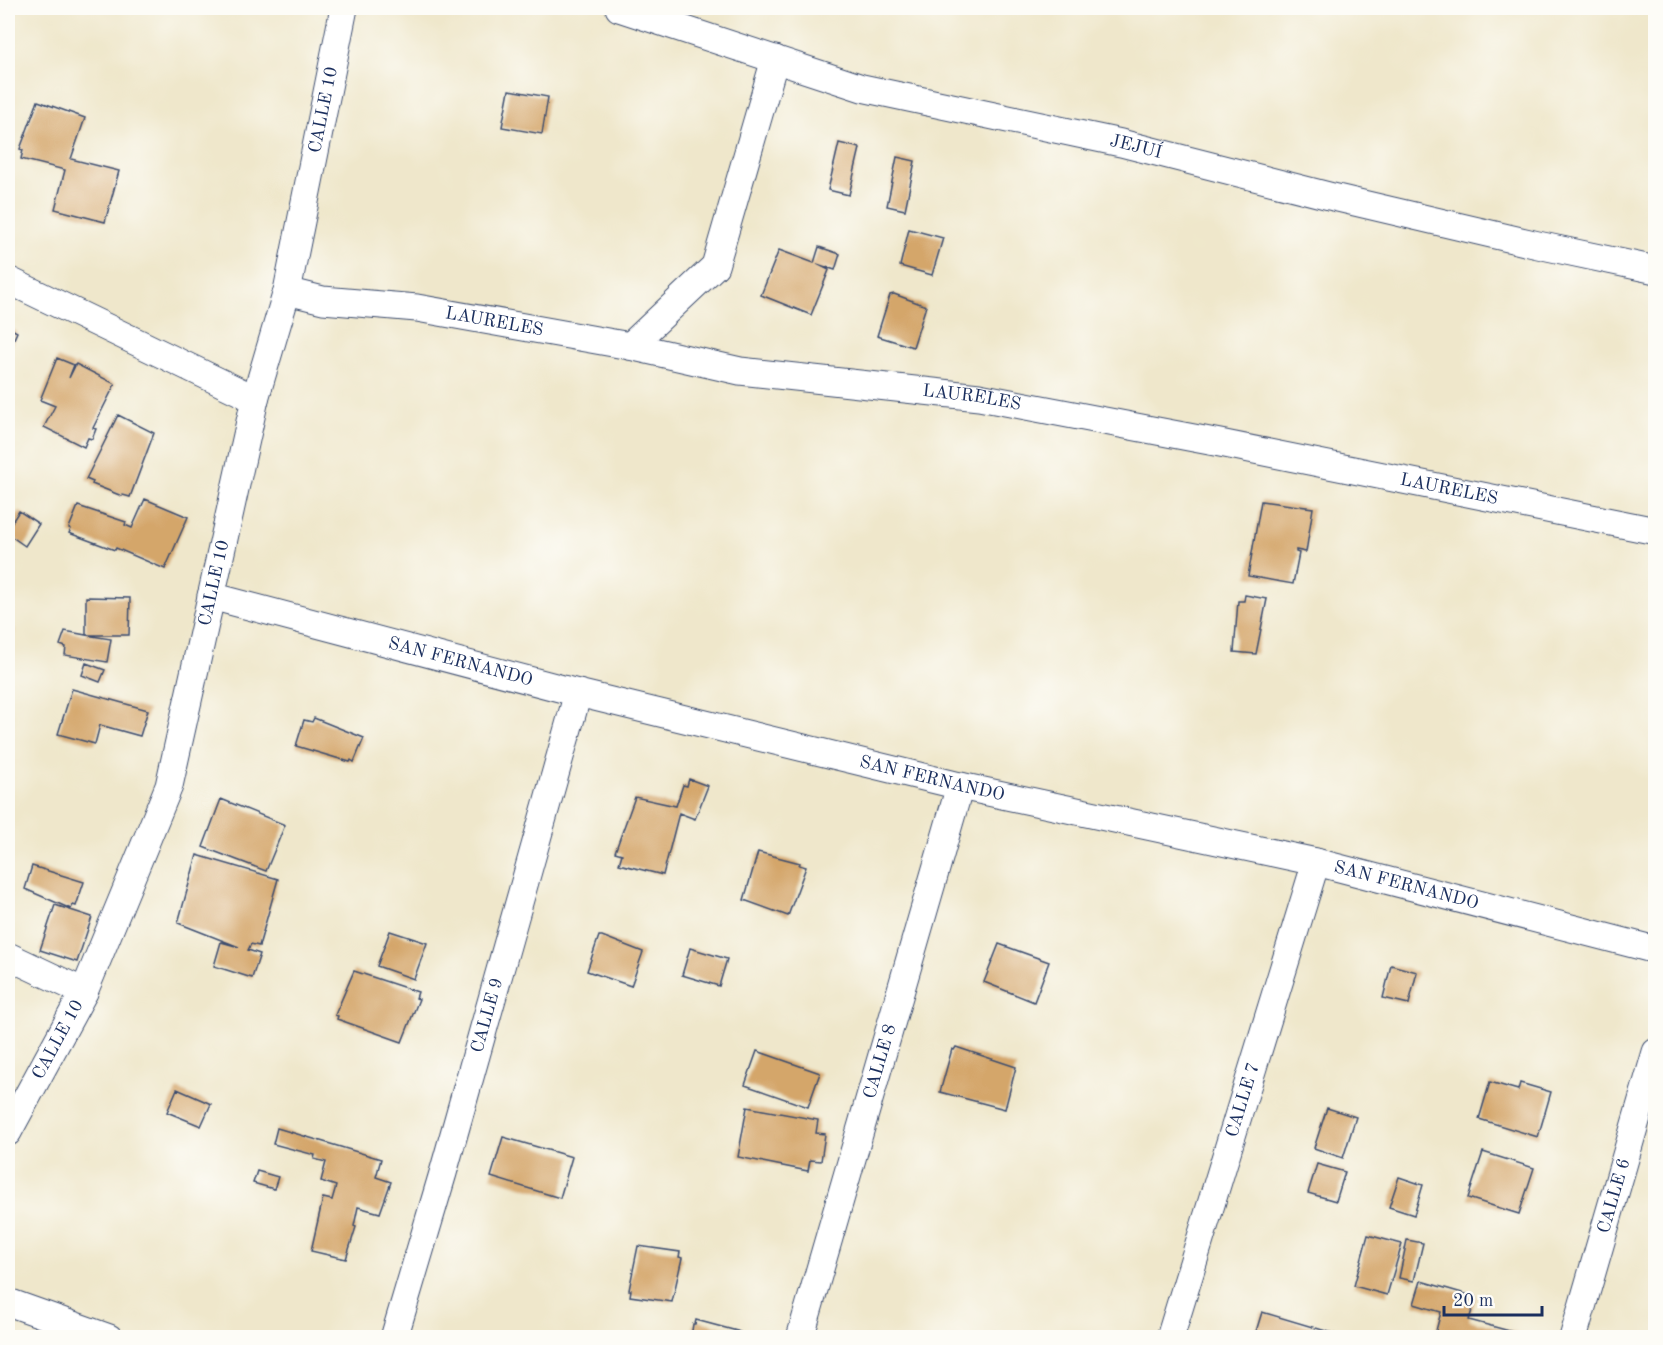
<svg xmlns="http://www.w3.org/2000/svg" width="1663" height="1345" font-family="'Old Standard TT',serif">
  <rect width="100%" height="100%" fill="#fdfcf7"/>
  <filter id="ink" filterUnits="userSpaceOnUse"><feTurbulence type="fractalNoise" baseFrequency=".0167" numOctaves="2"/><feDisplacementMap in="SourceGraphic" scale="12" xChannelSelector="R" yChannelSelector="G"/><feConvolveMatrix kernelMatrix="1 2 1 2 8 2 1 2 1" color-interpolation-filters="sRGB"/></filter>
  <filter id="wash" filterUnits="userSpaceOnUse"><feTurbulence type="fractalNoise" baseFrequency=".008" numOctaves="4" result="noise"/><feDisplacementMap in="SourceGraphic" scale="24" xChannelSelector="R" yChannelSelector="G"/><feGaussianBlur stdDeviation="1.35" result="paint"/><feColorMatrix in="noise" values="0 0 0 0 0 0 0 0 0 0 0 0 0 0 0 0 0 1.4 0 .05"/><feComposite in="paint" operator="in"/></filter>
  <g filter="url(#wash)">
    <rect width="100%" height="100%" fill="#efe7cb"/>
    <g id="blocks">
      <path fill="#d4a66b" d="M509,90l39,7 -6,37 -40,-7z
        M38,101l47,17 -14,41 48,12 -14,51 -50,-13 10,-39 -44,-11 2,-9 -3,-1z
        M839,143l21,5 -11,47 -21,-5z
        M897,157l18,4 -10,49 -18,-4z
        M909,229l34,9 -11,37 -32,-9z
        M819,247l21,7 -5,16 -18,-6 12,6 -18,45 -50,-20 18,-45 35,13z
        M894,294l32,12 -13,41 -36,-11 13,-41z
        M8,327l9,5 -9,20z
        M57,358l17,7 -5,13 7,-14 39,20 -22,44 3,1 -4,10 -4,-1 -4,9 -40,-20 11,-21 -15,-6z
        M118,415l36,18 -24,64 -7,-2 -1,1 -30,-12 1,-2 -7,-3z
        M145,499l43,18 -23,52 -49,-21 -1,2 -46,-17 2,-4 -2,-1 9,-22 48,16 -1,3 7,3z
        M1261,501l52,7 -7,44 -10,-2v2l3,1 -6,31 -45,-8z
        M19,511l20,13 -14,22 -17,-12v-6z
        M1245,595l22,4 -11,55 -22,-2 4,-51h6z
        M86,597l44,1 -1,37h-43l25,4 -4,23 -42,-7 1,-8 -6,-2 5,-14 21,4z
        M8,627l7,3 -7,22z
        M86,663l19,7 -5,12 -18,-7z
        M72,689l76,21 -8,26 -40,-11 -5,19 -37,-10z
        M314,718l50,20 -10,24 -3,-2 -1,2 -54,-16 8,-26 8,2z
        M689,779l19,7 -13,33 -16,-6 -16,62 -44,-11 3,-10 -7,-2 20,-55 41,9 7,-21 4,1z
        M221,799l64,26 -19,46 -63,-24z
        M758,852l42,11 -1,2 7,2 -18,49 -44,-16z
        M197,855l81,24 -19,67 -8,-2 -3,6 12,4 -8,24 -38,-12 7,-24 18,5 -61,-24z
        M32,866l52,16 -8,24 -3,-1 -2,4 -46,-20z
        M55,905l37,12 -15,45 -37,-12z
        M390,931l37,12 -13,36 -37,-13z
        M599,936h3l41,16 -12,34 -44,-15z
        M999,944l50,18 -15,40 -50,-20z
        M690,948l37,11 -8,27 -37,-11z
        M1391,965l26,7 -8,32 -26,-6z
        M354,971l64,21 -2,6 3,1 -17,43 -65,-23 1,-3 -3,-1z
        M956,1047l60,20 -11,42 -65,-17 12,-43 2,1z
        M757,1051l63,22 -12,34 -63,-22z
        M1490,1082l28,8 2,-7 31,9 -13,45 -59,-18z
        M177,1089l34,15 -10,22 -34,-14z
        M747,1107l71,13 -2,13 9,1 -4,27 -11,-1 -2,11 -70,-14z
        M1327,1108l29,9 -13,41 -29,-10z
        M277,1128l104,31 -5,18 15,5 -11,31 -22,-6 -4,19 2,1 -10,32 -35,-8 12,-53 9,2 4,-14 -15,-5 5,-19 -12,-3 1,-4 -42,-11z
        M503,1137l69,20 -12,41 -69,-21z
        M1483,1152l51,16 -15,46 -51,-16z
        M1317,1164l28,8 -9,29 -28,-8z
        M257,1171l21,6 -4,12 -21,-6z
        M1399,1177l24,8 -9,30 -25,-8z
        M1368,1235l34,9 -15,51 -33,-9z
        M1407,1240l16,3 -9,38 -15,-3z
        M638,1246l42,6 -1,5 3,1 -10,44 -42,-6 1,-6h-2z
        M1421,1281l55,16 -7,23 48,13 -1,5h-82l7,-26 -27,-8z
        M1262,1312l74,22 -1,4h-81z
        M696,1320l41,11 7,3 -1,4h-52l2,-14h2z"/>
    </g>
  </g>
  <g filter="url(#ink)">
    <use href="#blocks" fill-opacity="0" stroke="#3b4b6e" stroke-width="1.5"/>
    <g fill="none" stroke-linecap="round" stroke-linejoin="round">
      <g stroke="#3b4b6e" stroke-width="29">
        <g id="street">
          <path id="s1" d="M619,8l243,80 259,55 208,53 209,49 118,25"/>
          <path d="M8,280l247,119"/>
          <path id="s2" d="M287,291l36,9 94,8 213,38 110,25 239,26 241,46 436,88"/>
          <path d="M630,346l85,-80 60,-207"/>
          <path id="s3" d="M211,596l367,97 382,93 356,76 340,88"/>
          <path d="M8,956l76,36"/>
          <path id="s4" d="M8,1132l76,-140 85,-206 86,-387 32,-108 57,-283"/>
          <path d="M8,1302l101,36"/>
          <path id="s5" d="M394,1338l49,-165 135,-480"/>
          <path id="s6" d="M800,1338l160,-552"/>
          <path id="s7" d="M1170,1338l146,-476"/>
          <path id="s8" d="M1573,1338l83,-286"/>
        </g>
      </g>
      <use href="#street" stroke="#fff" stroke-width="27"/>
    </g>
  </g>
  <g text-anchor="middle" dominant-baseline="central" stroke-width="5" stroke-linejoin="round" paint-order="stroke">
    <g font-size="18" fill="#1b2f5e" stroke="#fdfcf7">
      <text stroke="none"><textPath href="#s4" startOffset="1076">CALLE 10</textPath></text>
      <text stroke="none"><textPath href="#s1" startOffset="536">JEJUÍ</textPath></text>
      <text stroke="none"><textPath href="#s2" startOffset="210">LAURELES</textPath></text>
      <text stroke="none"><textPath href="#s2" startOffset="694">LAURELES</textPath></text>
      <text stroke="none"><textPath href="#s2" startOffset="1180">LAURELES</textPath></text>
      <text stroke="none"><textPath href="#s4" startOffset="590">CALLE 10</textPath></text>
      <text stroke="none"><textPath href="#s3" startOffset="258">SAN FERNANDO</textPath></text>
      <text stroke="none"><textPath href="#s3" startOffset="744">SAN FERNANDO</textPath></text>
      <text stroke="none"><textPath href="#s3" startOffset="1230">SAN FERNANDO</textPath></text>
      <text stroke="none"><textPath href="#s5" startOffset="336">CALLE 9</textPath></text>
      <text stroke="none"><textPath href="#s4" startOffset="105">CALLE 10</textPath></text>
      <text stroke="none"><textPath href="#s6" startOffset="288">CALLE 8</textPath></text>
      <text stroke="none"><textPath href="#s7" startOffset="249">CALLE 7</textPath></text>
      <text stroke="none"><textPath href="#s8" startOffset="148">CALLE 6</textPath></text>
    </g>
  </g>
  <rect width="1663" height="1345" fill="none" stroke="#fdfcf7" stroke-width="30"/>
  <path d="M1444 1306v9h98v-9" fill="none" stroke="#1b2f5e" stroke-width="3"/>
  <text x="1453" y="1306" font-size="18" fill="#1b2f5e" stroke="#fdfcf7" stroke-width="4.5" paint-order="stroke">20 m</text>
</svg>
